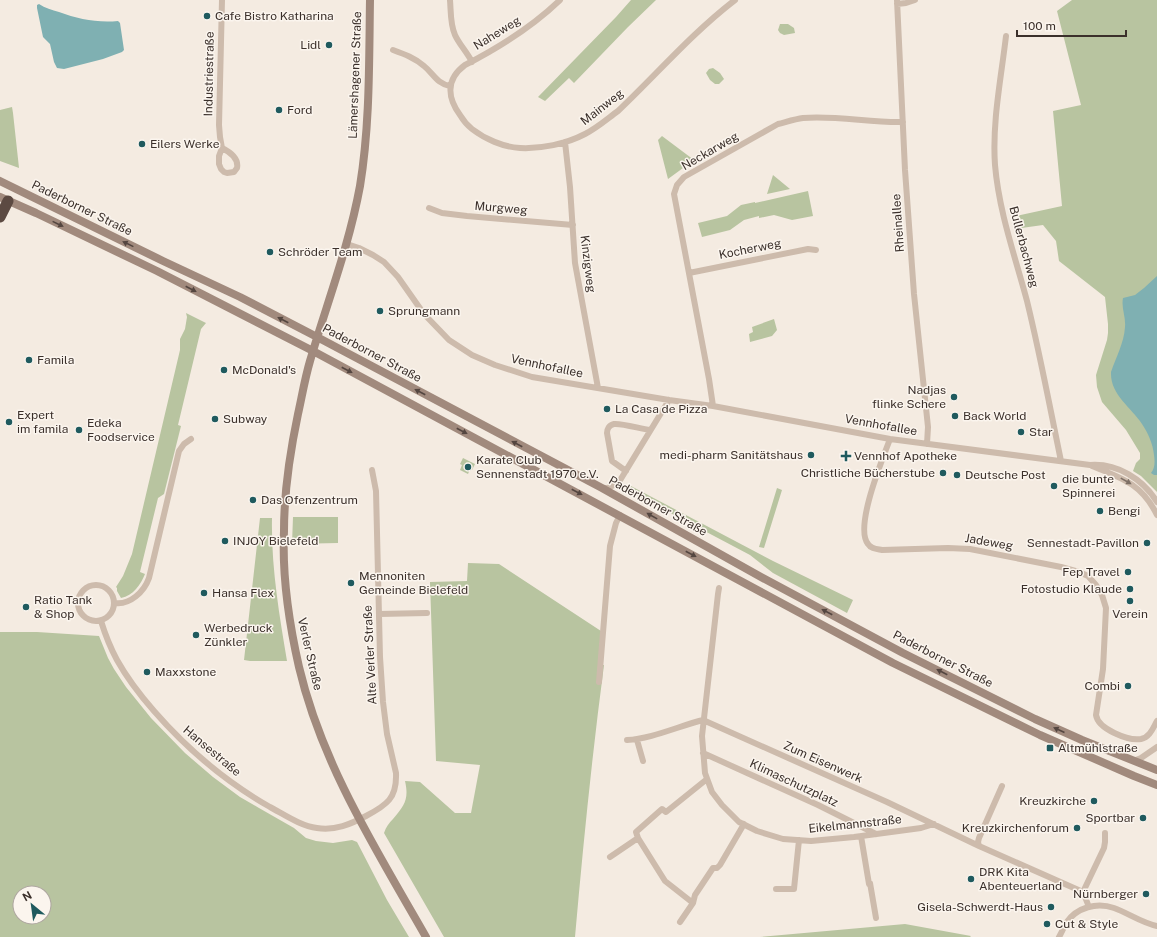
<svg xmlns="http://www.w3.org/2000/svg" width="1157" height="937" font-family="'Public Sans',sans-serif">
  <rect width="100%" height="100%" fill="#f4ebe1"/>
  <path fill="#b8c4a0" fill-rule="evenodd" d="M631,0h25l-28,27 -54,56 -5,-5 -24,23 -7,-4 78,-80z
    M1072,0h85v492l-16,-16 -8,-5 3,-8 4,-4v-6l-14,-23 -24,-28 -5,-15 -1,-12 11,-35 1,-7v-9l-3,-27 -46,-36 -3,-20 -13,-16 -28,4 -4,-12 51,-11 -9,-95 28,-6 -24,-94z
    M780,24h8l6,4 1,5 -11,2 -4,-2 -2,-3z
    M713,68l7,5 4,6 -5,5h-4l-5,-4 -4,-7 3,-4z
    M12,107l1,6 6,55 -19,-7v-51z
    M662,136l32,24 -26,19 -10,-39z
    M773,175l17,14 -23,5z
    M808,191l5,25 -21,4 -18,-5 -15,3v-2l-15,4 -14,10 -28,7 -4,-14 29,-7 14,-11 14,-3v1z
    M186,313l20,10 -5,6 -23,96 3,1 -17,68 -6,4 -18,74 5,2c-4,10 -12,22 -24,24l-4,-7v-3l-1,-1 7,-11 9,-22 48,-204v-11l5,-10 2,-12z
    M774,319l3,11 -5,6 -22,6 -1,-8 4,-2 -1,-5z
    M463,458l12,6 -3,6 -2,-1 -2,5 -8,-4 2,-5 -2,-1z
    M629,485l144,76 80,39 -6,13 -74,-40 -23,-18 -123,-65z
    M777,488l5,2 -18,58 -5,-1z
    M293,517h45v26l-46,1z
    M260,518h12c-1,48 7,95 15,143h-37l-6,-1z
    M468,563l31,1 102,67 -3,34h6c-12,91 -21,181 -29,272h-131l-60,-104c2,-6 5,-10 9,-14 12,-14 16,-20 12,-38l15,1 35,31h16l9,-48 -44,-4 -6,-179 37,-1z
    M0,632h37l62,4 9,22 6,11 12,18 25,31 34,35 28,24 27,20 19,11 35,20 12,10 10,3 17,2 19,-3 5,2 30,58 22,37h-409zM20,893h24v24h-24z
    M905,924l66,12 -1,1h-210z"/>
  <path fill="#7fb0b2" d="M39,4c6,4 13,6 20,8 19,7 38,11 59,9l2,2 4,27 -2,2 -19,7 -39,10 -7,-1 -3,-6 -4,-18 -7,-7 -6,-29v-3z
    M1157,276v199h-3l-3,-2c4,-5 4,-11 3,-18 -1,-11 -6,-22 -12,-31 -11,-17 -32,-29 -31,-52 5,-15 13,-29 14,-45 1,-10 -4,-19 -2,-29l12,-3 9,-7z"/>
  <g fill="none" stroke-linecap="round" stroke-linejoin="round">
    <path stroke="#cdbbac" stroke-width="6" d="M222,0l-3,125 1,12 2,11 -3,8v8l2,5 3,3 3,1 7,-1 3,-4c2,-10 -7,-16 -15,-20
      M450,0c1,11 0,24 5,35 4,9 12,17 17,27
      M560,0c-28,27 -60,47 -95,65 -19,14 -18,32 -5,50 3,5 7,10 12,14 13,10 31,18 48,19 21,1 46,-4 65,-14 12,-6 22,-15 33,-23 39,-37 74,-78 117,-111
      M897,0l8,170 9,124 14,133 -1,17
      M897,4l9,-1 9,-3
      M1006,36c-5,43 -14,86 -11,129 4,47 20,91 32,136 13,53 23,107 34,160
      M393,50c11,4 22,8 31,16 10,8 12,17 26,20
      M565,142l5,45 5,76 23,125
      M429,208l13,5 25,3 106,9
      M347,244l12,4 14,7 11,7 14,15 26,37 25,26 23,15 23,10 37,12 137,23 44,6 177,33 200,26c27,-2 53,14 67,37
      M689,273l119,-24 8,1
      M713,406l-4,-27 -35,-185 3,-9 7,-8 94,-53c8,-2 17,-5 25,-6 32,-3 68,5 100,4
      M890,439c-7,19 -36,88 -22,105 3,5 9,5 14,6l66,-2 22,1 91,18 18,5 9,4 8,9 6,10 4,13 -3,61 -7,46c2,14 32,26 45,24 9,-2 12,-11 16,-18
      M1092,466c30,12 50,18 65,49
      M626,471l-14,-10 -5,-28c0,-4 2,-8 7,-9 8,-1 27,5 36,6
      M602,488h6l11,-6 50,-82
      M78 603a18 18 0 1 1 36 0a18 18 0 1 1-36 0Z
      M719,588l-1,6 -16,142 3,37 7,19 10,13 17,17 18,9 26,8 28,2 43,-4 67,-9 13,-4
      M115,603c15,2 29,-11 34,-25l30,-127 5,-7 7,-5
      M379,614l48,-1
      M101,621c4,13 9,26 16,39 10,18 23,35 37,51 34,39 72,71 116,96 15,8 31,19 47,21 18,3 34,-4 49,-12 21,-11 31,-18 30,-43l-9,-39 -4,-32 -3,-45 -4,-166 -4,-21
      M599,682l11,-136 6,-23 4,-8
      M627,740c24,-1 52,-14 76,-20l184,82 92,44
      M637,740l6,21
      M703,753l115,52 58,29
      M1133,761l8,-3 16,-11
      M1002,786l-23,52 -1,4 1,4 104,46
      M861,836l8,48 1,-1 6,35
      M638,838l-2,-6 26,-23 4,3 41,-33
      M610,857l28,-19 27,43 28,22 2,-8 18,-27h4l3,-3 24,-41
      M776,889h18l5,-49
      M1089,907l-6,-15 21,-44 1,-6v-9
      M680,922l13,-19
      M1059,937c3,-5 5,-10 7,-14 11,-16 31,-21 48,-15 14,5 28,15 43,18"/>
    <path stroke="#a18a7d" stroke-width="8" d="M370,0c-1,62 0,125 -10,186 -11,60 -33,117 -50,175 -5,17 -8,35 -12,53 -8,38 -14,77 -14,117 -2,45 5,92 15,136 23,98 78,184 127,270
      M0,181l163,80 77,36 77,40 285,151 159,89 142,76 132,66 47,21 75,30
      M0,197l36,16 121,58 156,80 580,312 147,72 94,41 23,9"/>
    <path stroke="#5c4a42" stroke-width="11" d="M0,217l8,-16"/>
  </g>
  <defs><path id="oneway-solid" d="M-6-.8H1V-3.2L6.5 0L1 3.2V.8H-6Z"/></defs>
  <g fill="#544640">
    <use href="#oneway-solid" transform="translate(58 224) rotate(26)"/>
    <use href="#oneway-solid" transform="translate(128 244) rotate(-154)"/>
    <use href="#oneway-solid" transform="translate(191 289) rotate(27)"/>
    <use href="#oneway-solid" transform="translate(283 320) rotate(-153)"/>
    <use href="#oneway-solid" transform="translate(347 370) rotate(28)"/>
    <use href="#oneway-solid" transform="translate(420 392) rotate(-152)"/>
    <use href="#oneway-solid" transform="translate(462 431) rotate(28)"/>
    <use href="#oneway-solid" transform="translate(517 444) rotate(-152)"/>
    <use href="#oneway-solid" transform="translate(577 492) rotate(28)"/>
    <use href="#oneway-solid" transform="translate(652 516) rotate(-151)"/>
    <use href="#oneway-solid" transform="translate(691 554) rotate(28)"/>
    <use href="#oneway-solid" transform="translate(827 612) rotate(-152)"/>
    <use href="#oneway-solid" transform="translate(942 672) rotate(-153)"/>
    <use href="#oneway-solid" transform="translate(1059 730) rotate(-156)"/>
  </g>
  <use fill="#7d6f65" href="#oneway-solid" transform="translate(1126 481) rotate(29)"/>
  <g fill="#1f5a5e" stroke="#fbf5ee" stroke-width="1.5">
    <circle cx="207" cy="16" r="4"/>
    <circle cx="329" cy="45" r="4"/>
    <circle cx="279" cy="110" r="4"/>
    <circle cx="142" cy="144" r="4"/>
    <circle cx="270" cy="252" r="4"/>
    <circle cx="380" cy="311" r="4"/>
    <circle cx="29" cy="360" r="4"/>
    <circle cx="224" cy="370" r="4"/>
    <circle cx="954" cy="397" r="4"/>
    <circle cx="607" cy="409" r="4"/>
    <circle cx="955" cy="416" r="4"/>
    <circle cx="215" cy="419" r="4"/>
    <circle cx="9" cy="422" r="4"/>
    <circle cx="79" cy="430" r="4"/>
    <circle cx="1021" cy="432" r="4"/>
    <circle cx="811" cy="455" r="4"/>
    <path d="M844 450h4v4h4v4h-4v4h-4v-4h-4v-4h4z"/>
    <circle cx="468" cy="467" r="4"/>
    <circle cx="943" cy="473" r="4"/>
    <circle cx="957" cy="475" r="4"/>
    <circle cx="1054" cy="486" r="4"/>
    <circle cx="253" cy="500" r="4"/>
    <circle cx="1100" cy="511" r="4"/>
    <circle cx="225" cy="541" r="4"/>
    <circle cx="1147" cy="543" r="4"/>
    <circle cx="1128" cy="572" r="4"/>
    <circle cx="351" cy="583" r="4"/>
    <circle cx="1130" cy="589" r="4"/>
    <circle cx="204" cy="593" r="4"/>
    <circle cx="1130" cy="601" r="4"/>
    <circle cx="26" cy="607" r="4"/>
    <circle cx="196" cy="635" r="4"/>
    <circle cx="147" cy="672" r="4"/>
    <circle cx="1128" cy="686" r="4"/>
    <rect x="1046" y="744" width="8" height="8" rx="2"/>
    <circle cx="1094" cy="801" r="4"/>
    <circle cx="1143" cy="818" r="4"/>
    <circle cx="1077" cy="828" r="4"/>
    <circle cx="971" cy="879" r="4"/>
    <circle cx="1146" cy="894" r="4"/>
    <circle cx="1051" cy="907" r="4"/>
    <circle cx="1047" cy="924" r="4"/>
  </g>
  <g text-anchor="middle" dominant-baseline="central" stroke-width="3" stroke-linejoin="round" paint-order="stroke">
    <g font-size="12" fill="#3b302b" stroke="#fbf5ee" text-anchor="start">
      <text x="215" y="16">Cafe Bistro Katharina</text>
      <text x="321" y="45" text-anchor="end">Lidl</text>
      <text x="287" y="110">Ford</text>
      <text x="150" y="144">Eilers Werke</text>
      <text x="278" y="252">Schröder Team</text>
      <text x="388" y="311">Sprungmann</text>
      <text x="37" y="360">Famila</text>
      <text x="232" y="370">McDonald's</text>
      <text x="946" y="390" text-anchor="end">Nadjas<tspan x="946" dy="14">flinke Schere</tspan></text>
      <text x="615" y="409">La Casa de Pizza</text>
      <text x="17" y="415">Expert<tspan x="17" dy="14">im famila</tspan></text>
      <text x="963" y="416">Back World</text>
      <text x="223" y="419">Subway</text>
      <text x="87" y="423">Edeka<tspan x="87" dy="14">Foodservice</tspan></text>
      <text x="1029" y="432">Star</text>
      <text x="803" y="455" text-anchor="end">medi-pharm Sanitätshaus</text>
      <text x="854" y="456">Vennhof Apotheke</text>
      <text x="476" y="460">Karate Club<tspan x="476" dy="14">Sennenstadt 1970 e.V.</tspan></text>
      <text x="935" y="473" text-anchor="end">Christliche Bücherstube</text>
      <text x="965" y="475">Deutsche Post</text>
      <text x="1062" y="479">die bunte<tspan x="1062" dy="14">Spinnerei</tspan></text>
      <text x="261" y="500">Das Ofenzentrum</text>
      <text x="1108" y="511">Bengi</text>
      <text x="233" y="541">INJOY Bielefeld</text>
      <text x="1139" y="543" text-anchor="end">Sennestadt-Pavillon</text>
      <text x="1120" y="572" text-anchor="end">Fep Travel</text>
      <text x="359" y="576">Mennoniten<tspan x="359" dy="14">Gemeinde Bielefeld</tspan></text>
      <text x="1122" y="589" text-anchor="end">Fotostudio Klaude</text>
      <text x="212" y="593">Hansa Flex</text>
      <text x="34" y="600">Ratio Tank<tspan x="34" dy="14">&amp; Shop</tspan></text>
      <text x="1130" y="614" text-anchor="middle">Verein</text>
      <text x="204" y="628">Werbedruck<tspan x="204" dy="14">Zünkler</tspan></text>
      <text x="155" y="672">Maxxstone</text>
      <text x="1120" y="686" text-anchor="end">Combi</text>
      <text x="1058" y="748">Altmühlstraße</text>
      <text x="1086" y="801" text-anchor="end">Kreuzkirche</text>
      <text x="1135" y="818" text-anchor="end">Sportbar</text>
      <text x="1069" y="828" text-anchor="end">Kreuzkirchenforum</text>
      <text x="979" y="872">DRK Kita<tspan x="979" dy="14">Abenteuerland</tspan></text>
      <text x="1138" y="894" text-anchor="end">Nürnberger</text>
      <text x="1043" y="907" text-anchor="end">Gisela-Schwerdt-Haus</text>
      <text x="1055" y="924">Cut &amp; Style</text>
    </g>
    <g font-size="12" fill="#3b302b" stroke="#fbf5ee">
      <text transform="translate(497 33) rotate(-32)">Naheweg</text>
      <text transform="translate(209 74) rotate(-89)">Industriestraße</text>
      <text transform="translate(355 75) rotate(-88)">Lämershagener Straße</text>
      <text transform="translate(602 107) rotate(-38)">Mainweg</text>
      <text transform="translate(710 151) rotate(-30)">Neckarweg</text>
      <text transform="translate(82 208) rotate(26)">Paderborner Straße</text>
      <text transform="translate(501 208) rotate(5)">Murgweg</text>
      <text transform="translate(898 223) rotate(-94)">Rheinallee</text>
      <text transform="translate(1024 247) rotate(75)">Bullerbachweg</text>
      <text transform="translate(750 249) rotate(-11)">Kocherweg</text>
      <text transform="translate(588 264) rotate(83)">Kinzigweg</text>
      <text transform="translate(372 353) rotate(28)">Paderborner Straße</text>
      <text transform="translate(547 366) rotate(12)">Vennhofallee</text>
      <text transform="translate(881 425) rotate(10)">Vennhofallee</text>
      <text transform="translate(658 506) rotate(29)">Paderborner Straße</text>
      <text transform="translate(989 542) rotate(10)">Jadeweg</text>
      <text transform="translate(310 654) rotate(77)">Verler Straße</text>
      <text transform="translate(370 655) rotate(-93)">Alte Verler Straße</text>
      <text transform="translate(943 659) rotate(27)">Paderborner Straße</text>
      <text transform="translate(212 751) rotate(40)">Hansestraße</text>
      <text transform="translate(823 762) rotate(24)">Zum Eisenwerk</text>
      <text transform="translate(794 783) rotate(25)">Klimaschutzplatz</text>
      <text transform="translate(855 824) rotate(-6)">Eikelmannstraße</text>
    </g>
  </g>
  <g transform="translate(32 905) rotate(331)"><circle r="19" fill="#fbf5ee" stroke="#aea6a0"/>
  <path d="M0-3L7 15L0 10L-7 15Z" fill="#1f5a5e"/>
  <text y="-6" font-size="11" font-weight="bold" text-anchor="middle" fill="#3b302b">N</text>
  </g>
  <path d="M1017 30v6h109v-6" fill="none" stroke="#3b302b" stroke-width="2"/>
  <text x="1023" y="30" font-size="12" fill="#3b302b" stroke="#fbf5ee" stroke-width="3" paint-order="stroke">100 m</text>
</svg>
